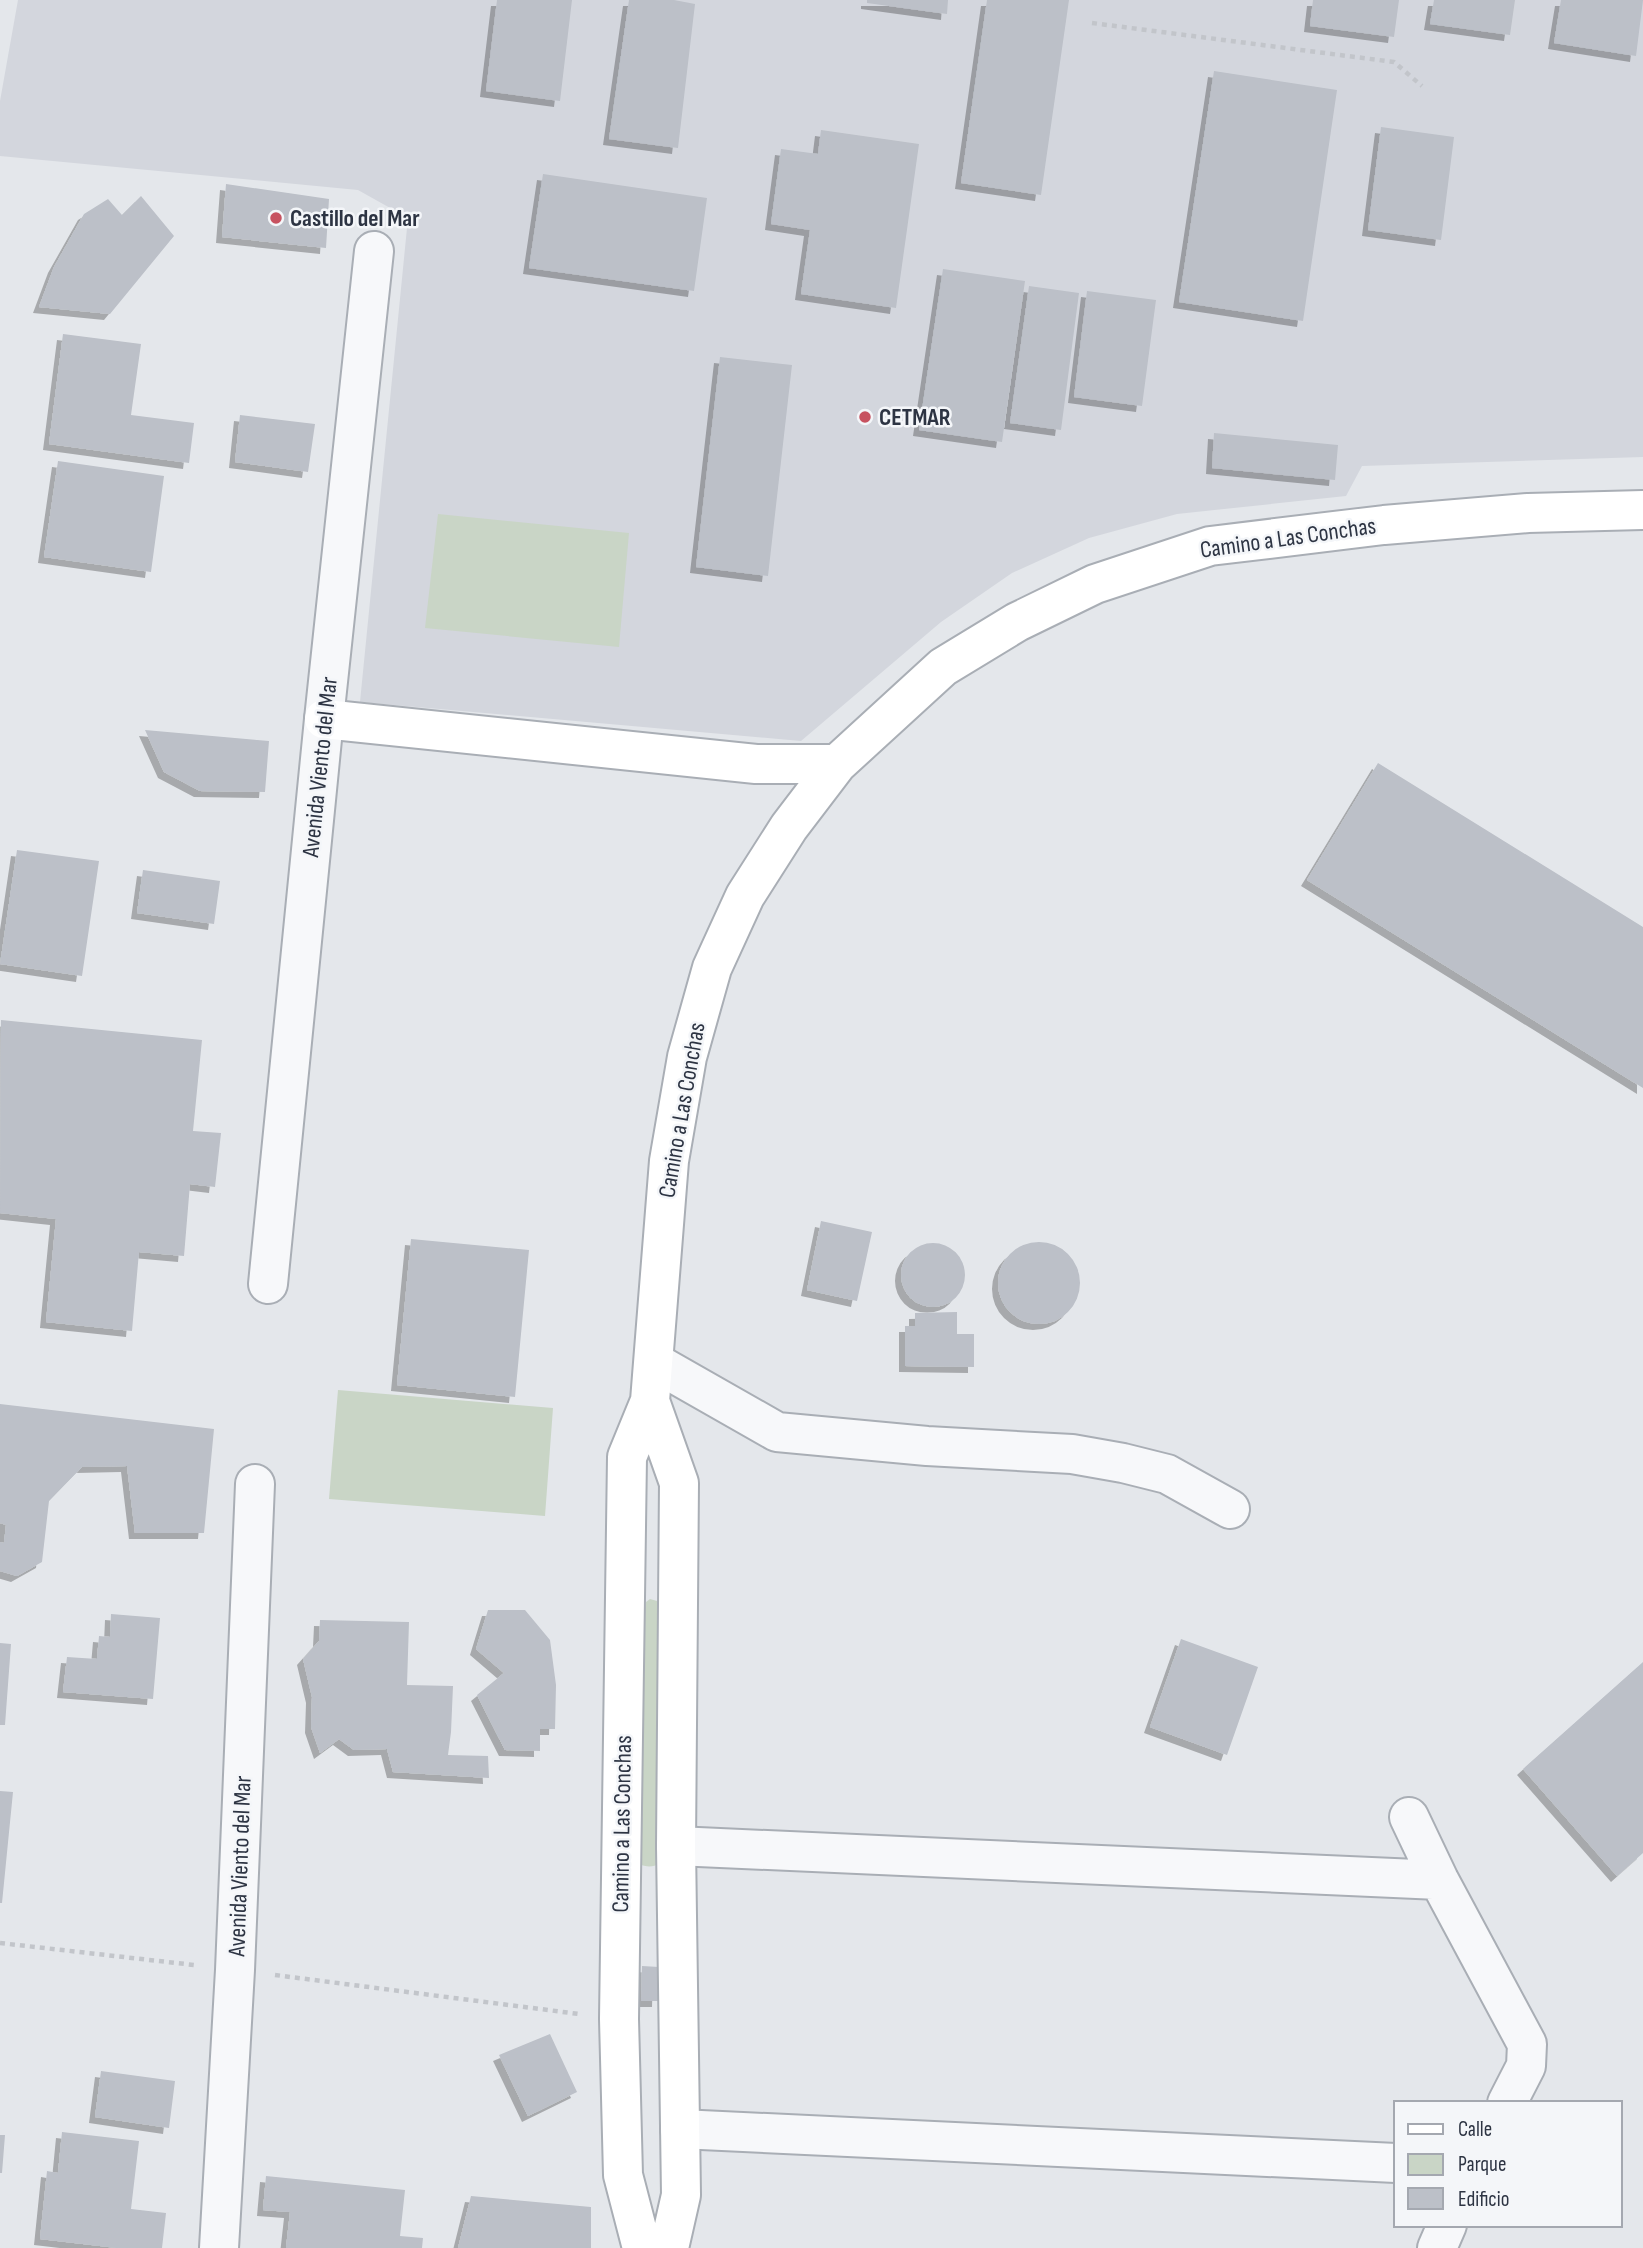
<svg xmlns="http://www.w3.org/2000/svg" width="1643" height="2248" font-family="'Sofia Sans Condensed',sans-serif">
  <defs>
    <filter id="shadow"><feDropShadow dx="-6" dy="6" stdDeviation="0" flood-color="#0004"/></filter>
  </defs>
  <rect width="100%" height="100%" fill="#e4e7eb"/>
  <path fill="#d3d6dd" d="M18,0h1625v457l-281,9 -16,30 -169,18 -88,24 -77,35 -71,49 -140,119 -441,-39 48,-484 -50,-28 -358,-34v-55z"/>
  <path fill="#c9d5c6" d="M438,514l191,19 -10,114 -194,-19z
    M338,1390l215,18 -8,108 -216,-17z
    M650,1599l7,2 3,17v245c-8,5 -13,4 -22,1l4,-237 4,-25z"/>
  <path fill="#bcc0c8" filter="url(#shadow)" d="M497,0h75l-12,101 -74,-10z
    M629,0h45l21,4 -17,144 -69,-9z
    M867,0h81l-1,14 -80,-11z
    M987,0h82l-28,195 -80,-12z
    M1313,0h86l-5,37 -84,-11z
    M1434,0h81l-5,35 -80,-11z
    M1561,0h82l-7,56 -82,-13z
    M1214,71l123,19 -34,231 -124,-19z
    M1381,127l73,10 -13,103 -73,-10z
    M821,130l98,14 -23,164 -95,-14 9,-64 -39,-6 10,-75 37,5z
    M543,174l164,24 -13,93 -165,-23z
    M226,184l103,15 -3,49 -104,-11z
    M141,196l33,40 -64,78 -71,-7 15,-40 30,-53 24,-15 14,16z
    M943,269l82,12 -23,161 -83,-12z
    M1029,286l50,7 -18,137 -51,-7z
    M1087,291l69,9 -14,106 -68,-9z
    M63,334l78,10 -10,71 63,8 -5,40 -140,-19z
    M720,357l72,8 -24,211 -72,-9z
    M240,415l75,9 -7,48 -73,-10z
    M1214,433l124,12 -3,35 -123,-12z
    M58,461l106,15 -13,96 -107,-15z
    M145,730l124,11 -4,51 -65,-1 -36,-19z
    M1378,763l265,164v161l-336,-208z
    M17,850l82,11 -17,115 -82,-12z
    M143,870l77,11 -6,43 -77,-11z
    M1,1020l201,20 -9,91 28,2 -6,54 -25,-3 -6,72 -45,-4 -7,79 -86,-9 10,-103 -56,-6z
    M821,1221l51,11 -15,69 -50,-11z
    M411,1239l118,11 -14,147 -118,-12z
    M998 1283a41 41 0 1 1 82 0a41 41 0 1 1-82 0Z
    M901 1275a32 32 0 1 1 64 0a32 32 0 1 1-64 0Z
    M957,1312v22h17v33l-69,-1v-40h10v-13z
    M0,1404l214,25 -10,104h-69l-8,-67 -45,1 -33,34 -7,61 -25,14 -17,-5v-29l4,1 2,-18 -6,-2z
    M488,1610h37l25,30 6,45 -1,44h-15v22l-35,-1 -28,-55 27,-22 -28,-24z
    M111,1614l49,4 -7,81 -90,-7 4,-35 30,2 2,-23 11,1z
    M320,1620l89,2 -2,63 46,1 -2,46 -3,23 40,1 1,22 -96,-6 -6,-23 -33,1 -15,-11 -19,14 -9,-26 1,-30 -9,-38 16,-18z
    M1181,1639l77,28 -31,88 -77,-28z
    M0,1643l11,1 -6,81h-5z
    M1643,1662v191l-26,23 -94,-107z
    M0,1791l13,1 -11,111h-2z
    M642,1966l17,1 -1,34h-17z
    M550,2034l27,58 -49,24 -29,-61z
    M101,2071l74,10 -6,47 -74,-11z
    M62,2132l77,9 -8,68 35,4 -4,35h-45l-77,-9 7,-68 11,2z
    M0,2135h5l-3,38h-2z
    M266,2176l139,14 -5,46 23,2 -1,10h-136l4,-36 -27,-2z
    M471,2196l120,11v41h-133z"/>
  <g fill="none" stroke-linecap="round" stroke-linejoin="round">
    <g stroke="#a9aeb5" stroke-width="42">
      <path id="street" d="M268,1284l56,-565 50,-468
        M654,1362l123,70 150,14 145,8 51,9 44,11 63,35
        M1409,1817l30,63 88,164 -1,22 -19,37
        M676,1846l763,34
        M680,2129l716,34
        M219,2248l16,-278 20,-486
        M1437,2248l10,-23"/>
    </g>
    <g stroke="#a9aeb5" stroke-width="42">
      <path id="secondary" d="M324,719l432,45h81
        M650,1401l29,82 -3,363 5,349 -12,53
        M642,2248l-19,-73 -4,-156 8,-562 23,-56 19,-240 18,-104 25,-89 33,-72 44,-69 48,-63 106,-97 74,-45 78,-38 115,-38 174,-21 144,-12 115,-3"/>
    </g>
    <path stroke="#c2c5ca" stroke-width="4.5" stroke-dasharray="5 5" stroke-linecap="butt" d="M1092,23l302,39 28,24
      M0,1943l194,22
      M275,1975l304,39"/>
    <use href="#street" stroke="#f7f8fa" stroke-width="38"/>
    <use href="#secondary" stroke="#fff" stroke-width="38"/>
  </g>
  <g fill="#c75260" stroke="#f4f6f9" stroke-width="2.5">
    <circle cx="276" cy="218" r="7"/>
    <circle cx="865" cy="417" r="7"/>
  </g>
  <g text-anchor="middle" dominant-baseline="central" stroke-width="5" stroke-linejoin="round" paint-order="stroke">
    <g font-size="24" font-weight="bold" fill="#2d3443" stroke="#f4f6f9" text-anchor="start">
      <text x="290" y="218">Castillo del Mar</text>
      <text x="879" y="417">CETMAR</text>
    </g>
    <g font-size="24" fill="#2d3443" stroke="#f4f6f9">
      <text transform="translate(1288 538) rotate(-8)">Camino a Las Conchas</text>
      <text transform="translate(320 767) rotate(-84)">Avenida Viento del Mar</text>
      <text transform="translate(682 1110) rotate(-80)">Camino a Las Conchas</text>
      <text transform="translate(622 1824) rotate(-89)">Camino a Las Conchas</text>
      <text transform="translate(240 1866) rotate(-88)">Avenida Viento del Mar</text>
    </g>
  </g>
  <rect x="1394" y="2101" width="228" height="126" fill="#f4f6f9" stroke="#a4a8b0" stroke-width="2"/>
  <rect x="1408" y="2124" width="35" height="10" fill="#ffffff" stroke="#a4a8b0" stroke-width="2"/>
  <text x="1458" y="2136" font-size="21" fill="#2d3443">Calle</text>
  <rect x="1408" y="2154" width="35" height="21" fill="#c9d5c6" stroke="#a4a8b0" stroke-width="2"/>
  <text x="1458" y="2171" font-size="21" fill="#2d3443">Parque</text>
  <rect x="1408" y="2188" width="35" height="21" fill="#bcc0c8" stroke="#a4a8b0" stroke-width="2"/>
  <text x="1458" y="2206" font-size="21" fill="#2d3443">Edificio</text>
</svg>
